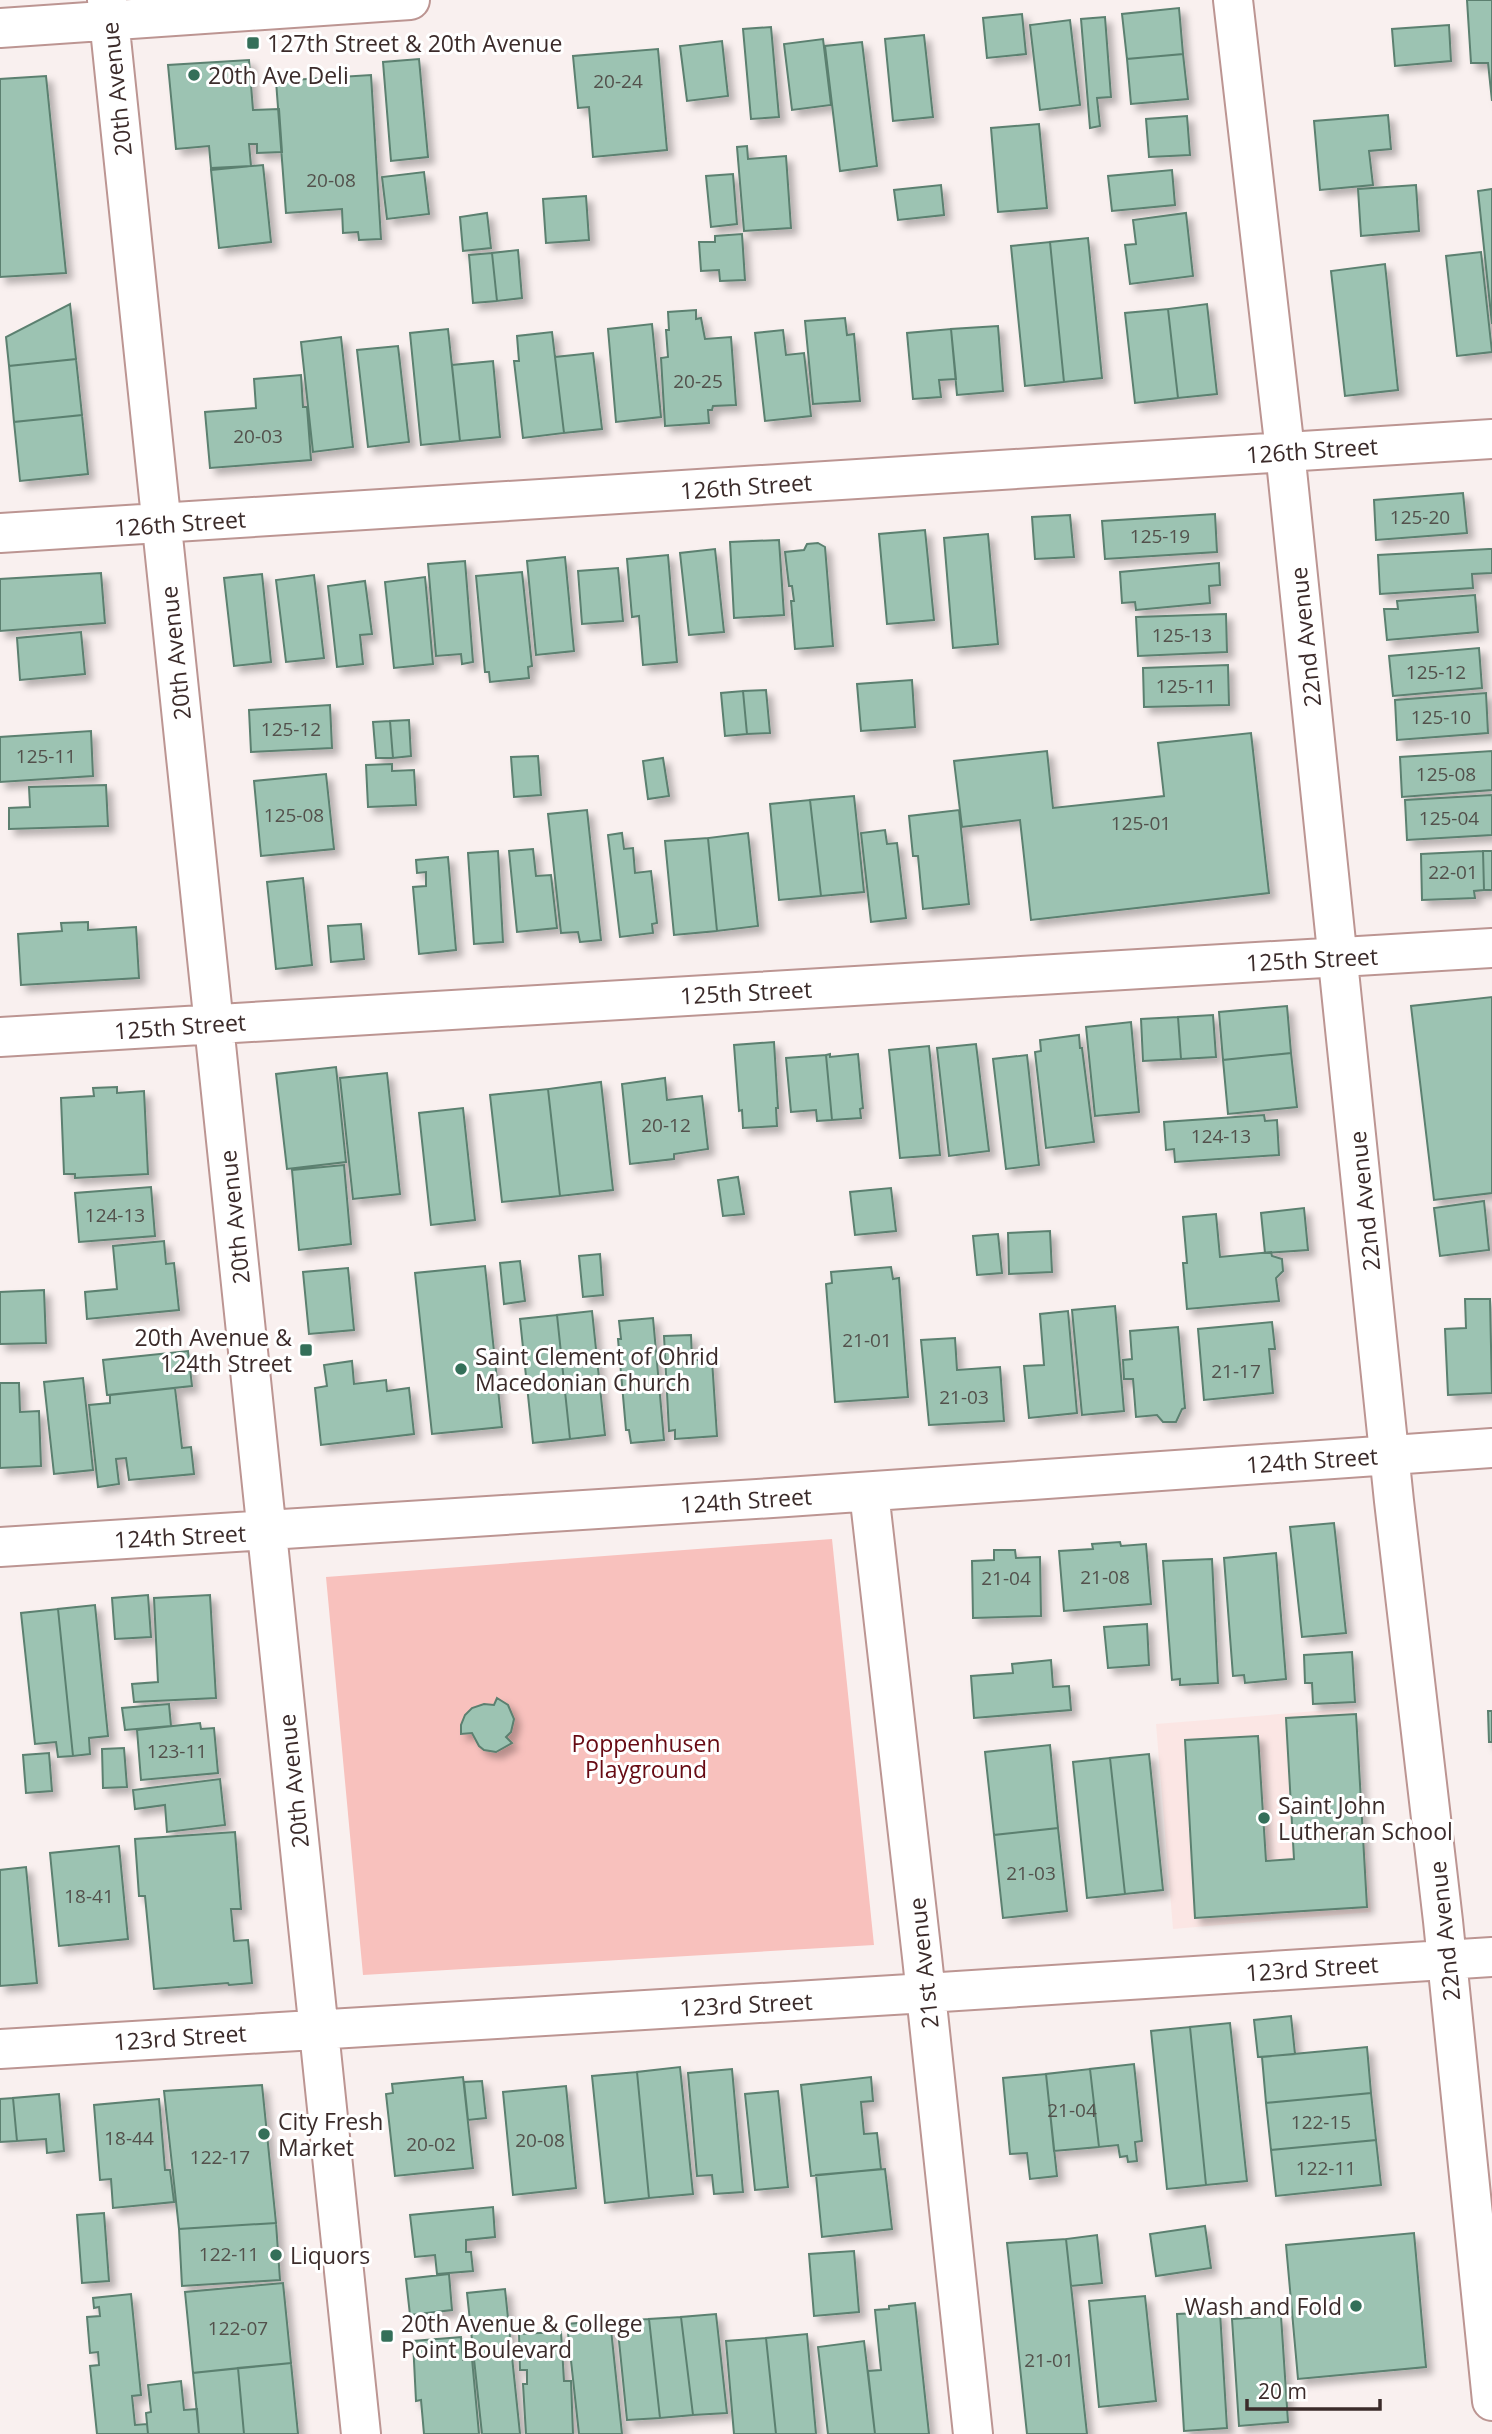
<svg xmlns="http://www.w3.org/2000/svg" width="1492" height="2434" font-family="'Open Sans',sans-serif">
  <defs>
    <filter id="shadow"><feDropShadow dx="6" dy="6" stdDeviation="3.5" flood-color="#0004"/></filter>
  </defs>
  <rect width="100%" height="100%" fill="#f9f0ef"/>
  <path fill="#fbe6e4" d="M1354,1708l17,204 -198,17 -17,-205z"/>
  <path fill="#f8c1bd" d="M832,1539l42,406 -511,30 -37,-398z"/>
  <path fill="#9cc3b2" stroke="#5b8070" stroke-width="2" filter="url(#shadow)" d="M1467,0h25v101l-4,-38h-17z
    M1179,8l4,46 -56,5 -5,-45z
    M1022,14l4,40 -39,4 -4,-40z
    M1105,17l6,80 -14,1 3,28 -10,2 -9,-109z
    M1070,20l10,85 -40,5 -10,-85z
    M1449,25l2,36 -56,5 -3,-37z
    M771,27l8,90 -28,2 -8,-90z
    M924,35l9,82 -40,4 -8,-82z
    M823,39l8,66 -39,5 -8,-66z
    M722,41l6,55 -41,5 -7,-55z
    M862,42l15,124 -37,5 -15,-125z
    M658,49l9,101 -74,7 -4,-50 -11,1 -5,-52z
    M1183,54l5,45 -57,5 -4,-45z
    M419,59l9,98 -37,4 -8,-99z
    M249,60l4,50 26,-1 3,43 -25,1v-9h-8l2,22 -40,2 -2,-22 -33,3 -8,-84z
    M371,75l10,164 -22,1 -1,-8 -15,1 -1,-24 -56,4 -10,-132z
    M46,76l20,197 -66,4v-198z
    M1388,115l3,34 -22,2 4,34 -53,5 -6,-69z
    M1187,116l3,39 -41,2 -3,-38z
    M1039,124l8,84 -49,4 -7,-84z
    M747,146l1,13 38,-3 5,72 -47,3 -7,-84z
    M263,165l8,77 -52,6 -8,-78z
    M1172,170l3,35 -63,6 -4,-35z
    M424,172l5,42 -42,5 -5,-42z
    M733,174l4,50 -26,3 -5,-51z
    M941,185l3,30 -46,5 -4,-30z
    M1416,185l3,46 -58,5 -3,-47z
    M1492,189v135l-14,-133z
    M586,196l3,44 -43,3 -3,-44z
    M487,213l4,35 -28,3 -3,-34z
    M1186,213l7,63 -63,8 -5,-39 11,-1 -3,-24z
    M742,234l3,46 -25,1 -1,-11 -18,1 -2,-29h16v-6z
    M1088,238l14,140 -38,4 -14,-140z
    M1050,242l14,140 -39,4 -14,-140z
    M518,250l4,48 -25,3 -5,-48z
    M1481,252l11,100 -35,4 -11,-100z
    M492,253l5,48 -24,2 -4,-48z
    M1385,264l13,126 -53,6 -14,-125z
    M70,304l6,55 -67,7 -3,-29z
    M1207,304l10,90 -39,4 -10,-89z
    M1168,309l10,89 -43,5 -10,-90z
    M696,310v9l5,-1 4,21 26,-2 5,68 -23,1 -1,4h-4l1,13 -44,3 -4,-68 7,-1 -2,-27h3l-1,-18z
    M845,318l2,17 7,-1 6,67 -47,3 -8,-83z
    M652,324l9,93 -45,5 -8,-93z
    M998,326l5,65 -46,4 -6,-66z
    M448,329l12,112 -39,4 -11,-112z
    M951,329l5,50 -17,1 2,17 -28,2 -6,-66z
    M783,330l3,25 18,-2 7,63 -46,5 -10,-88z
    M552,332l12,101 -41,5 -9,-77h5l-2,-25z
    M341,337l12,110 -40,5 -12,-110z
    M398,346l11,96 -41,5 -11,-97z
    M593,353l9,76 -38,4 -9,-76z
    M76,359l6,56 -68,7 -5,-56z
    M493,361l7,76 -40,4 -8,-76z
    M301,375l2,32h4l4,53 -101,8 -5,-56 51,-4 -2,-29z
    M82,415l6,59 -68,7 -6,-59z
    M1463,493l4,40 -91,7 -2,-40z
    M1215,514l2,38 -112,7 -3,-38z
    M1070,515l4,42 -39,2 -3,-42z
    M925,530l9,90 -47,4 -8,-90z
    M988,534l10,110 -45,4 -9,-110z
    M779,540l5,75 -50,3 -4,-76z
    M818,543l7,4 8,99 -38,3 -4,-48h3l-2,-15h-3l-4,-34 19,-2 3,-6z
    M715,549l9,83 -35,3 -9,-82z
    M1489,549h3v24l-20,1 1,14 -93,6 -2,-39z
    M668,555l9,107 -34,3 -4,-49 -7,1 -5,-58z
    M565,557l9,94 -38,4 -9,-94z
    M465,561l8,101 -11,2 -1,-10 -25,2 -8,-92z
    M1219,563l1,22 -11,1 1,17 -74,7 -1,-8 -13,1 -2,-31z
    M618,568l5,53 -41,3 -4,-53z
    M522,572l10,94 -4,1 1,11 -39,4 -1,-10h-4l-9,-96z
    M101,573l4,50 -105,8v-52z
    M262,574l9,88 -37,4 -10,-88z
    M314,575l10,83 -38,4 -10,-82z
    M425,577l8,87 -39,4 -9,-86z
    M365,581l7,53 -12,1 3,29 -26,3 -9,-81z
    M1475,595l3,37 -91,8 -3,-31h14l-1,-8z
    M1226,614l1,38 -89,4 -2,-39z
    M81,632l4,42 -65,6 -3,-42z
    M1479,648l3,40 -89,8 -4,-40z
    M1228,665l1,40 -85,2 -1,-39z
    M912,680l3,47 -54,4 -4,-47z
    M766,690l4,43 -23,1 -4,-43z
    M743,691l4,43 -22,2 -4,-43z
    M1486,693l2,40 -91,7 -2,-40z
    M330,705l2,43 -81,4 -2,-42z
    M409,720l2,36 -18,2 -3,-37z
    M390,721l3,37h-17l-3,-36z
    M91,731l2,45 -93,6v-45z
    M1251,733l18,160 -238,27 -11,-100 -58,7 -8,-66 93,-10 6,57 111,-12 -6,-53z
    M1492,751v39l-90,7 -2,-40z
    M538,756l3,39 -27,2 -3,-40z
    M663,758l6,38 -21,3 -5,-38z
    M392,764v7l22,-1 2,35 -48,2 -2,-42z
    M326,774l8,75 -73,7 -7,-75z
    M106,785l2,41 -99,3v-21l21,-1 -1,-20z
    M1492,795v40l-85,5 -2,-40z
    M854,796l10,96 -43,4 -11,-96z
    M810,800l11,96 -42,4 -9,-96z
    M587,810l14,130 -21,2 -2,-10 -17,1 -13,-119z
    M959,810l10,94 -46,5 -5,-53h-5l-4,-40z
    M885,830l2,14 10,-1 9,75 -35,4 -10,-89z
    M622,833l2,16 9,-1 2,25 16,-2 6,52 -5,1 1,9 -33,4 -12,-102z
    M748,833l10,93 -41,5 -9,-93z
    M708,838l9,93 -43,4 -9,-94z
    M533,849l3,27 15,-1 6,53 -40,4 -8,-81z
    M498,851l5,91 -29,2 -6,-91z
    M1483,851l1,39 -10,1 1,7 -53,2 -1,-46z
    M1483,851h9v39h-8z
    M448,857l8,93 -37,4 -6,-67 13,-1v-14l-9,1 -1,-13z
    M303,878l9,87 -36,4 -9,-87z
    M88,922v8l48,-3 3,51 -118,7 -3,-51 44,-3 -1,-8z
    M361,924l3,35 -33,3 -3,-36z
    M1492,997v196l-58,7 -23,-194z
    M1287,1006l4,47 -68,7 -4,-48z
    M1213,1015l3,42 -35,2 -3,-42z
    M1178,1017l3,42 -38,2 -2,-42z
    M1131,1022l8,90 -44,4 -9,-89z
    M1079,1035l1,13h2l12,94 -48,6 -11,-96 6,-1 -1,-11z
    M774,1042l4,66h-2l1,18 -34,2 -1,-18 -3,1 -5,-66z
    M976,1044l13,107 -40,5 -12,-108z
    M929,1046l11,109 -40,3 -11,-108z
    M1291,1053l6,54 -69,7 -5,-54z
    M830,1054v3l28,-3 5,54 -3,1 1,9 -29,2 -6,-65z
    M826,1055l6,65 -15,1 -1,-11 -25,2 -5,-54z
    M1027,1055l12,110 -33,4 -13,-110z
    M336,1067l10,95 -59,7 -11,-95z
    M387,1073l13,121 -47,5 -13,-121z
    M665,1078l2,22 35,-4 6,53 -34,5v5l-44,5 -8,-80z
    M601,1082l12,108 -53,6 -12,-107z
    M117,1087v6l27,-2 4,83 -73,4v-4h-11l-3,-76 33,-2 -1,-8z
    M548,1089l12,107 -58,6 -12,-107z
    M463,1108l12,112 -44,5 -12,-112z
    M1264,1115l1,6 12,-1 2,35 -104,7 -1,-13 -8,1 -2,-28z
    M344,1165l7,79 -52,6 -7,-80z
    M738,1177l6,37 -21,2 -5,-36z
    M151,1187l4,49 -76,6 -4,-49z
    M891,1188l5,43 -41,4 -5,-43z
    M1484,1201l5,49 -49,6 -6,-48z
    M1304,1208l4,42 -43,3 -4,-40z
    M1216,1214l4,43 51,-5 1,4 10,3 1,12 -7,7 3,23 -92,8 -4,-46h4l-4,-46z
    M1050,1231l2,41 -43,2 -1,-41z
    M998,1234l4,39 -25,2 -4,-39z
    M164,1241l2,23 8,-1 5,47 -92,9 -2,-27 32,-3 -4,-43z
    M600,1254l3,41 -20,2 -4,-41z
    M520,1261l5,40 -21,3 -4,-41z
    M485,1266l17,161 -70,7 -17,-161z
    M891,1267l2,12 6,-1 9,119 -73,5 -9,-118 6,-1 -1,-11z
    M348,1268l6,62 -45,4 -6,-62z
    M44,1290l2,53 -46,1v-52z
    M1465,1299h25l2,94 -44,2 -3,-66 21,-1z
    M1115,1306l9,105 -42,4 -10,-105z
    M592,1311l13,124 -35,4 -13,-124z
    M1068,1311l9,102 -48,5 -5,-52 20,-1 -4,-51z
    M557,1315l13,124 -37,4 -13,-124z
    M653,1318l11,122 -33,3 -2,-13h-3l-8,-91h3l-2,-18z
    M1272,1322l3,27h-6l4,44 -69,7 -6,-71z
    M1178,1327l7,81 -3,1 -6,13h-13l-6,-7 -21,2 -3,-38h-9l-1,-19 9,-1 -2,-28z
    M691,1335l1,25h20l5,76 -42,3v-9l-6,1 -5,-95z
    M955,1338l2,32 43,-3 4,54 -75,4 -8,-85z
    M188,1351l4,35 -85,9 -4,-35z
    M352,1361l2,23 32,-4 1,11 22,-3 5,46 -93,11 -6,-57 12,-2 -3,-21z
    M83,1378l10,92 -39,4 -10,-92z
    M0,1383h19l1,29 19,-1 2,55 -41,2z
    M175,1388l7,60 9,-1 3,27 -65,6 -3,-22 -10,1 3,25 -21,3 -9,-82 21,-2v-8z
    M1334,1523l12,110 -44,4 -12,-110z
    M1120,1542l1,4 25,-2 5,60 -87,7 -5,-60 34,-2 -1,-5z
    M994,1550h21l1,8 24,-1 1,59 -68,2 -1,-57 22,-1z
    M1276,1553l10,126 -41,4 -1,-8 -11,1 -9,-118z
    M1212,1559l6,124 -38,2v-6l-8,1 -9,-119z
    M148,1595l3,42 -36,2 -3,-41z
    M210,1595l6,103 -82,4 -2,-18 26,-2 -4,-84z
    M95,1605l13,131 -19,2 1,16 -17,2 -15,-147z
    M58,1609l15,147 -15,1 -2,-15 -21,2 -14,-131z
    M1147,1624l2,41 -41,3 -4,-41z
    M1352,1652l3,50 -42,2 -1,-21h-7l-1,-28z
    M1051,1660l2,27 16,-1 2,24 -97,8 -3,-42 42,-3 -1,-9z
    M497,1698l11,7 6,14 -3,13 -5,5 6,6 -16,9 -12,-2 -5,-4 -7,-13 -11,1v-9l4,-10 7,-7 12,-4 10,1z
    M169,1704l2,22 -46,4 -3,-22z
    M1488,1711h4v31h-3z
    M1356,1714l11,193 -172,11 -10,-178 73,-4 8,125 28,-2 -8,-141z
    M200,1723l1,6 13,-1 4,45 -77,7 -4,-50z
    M1050,1745l8,83 -64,7 -9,-83z
    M124,1748l3,39 -24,1 -1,-39z
    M49,1753l3,38 -26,2 -3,-38z
    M1149,1754l14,136 -38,4 -15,-136z
    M1110,1758l15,136 -38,4 -14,-136z
    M220,1779l5,46 -58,7 -2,-27 -30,4 -2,-19z
    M1058,1828l9,83 -64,7 -9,-83z
    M235,1832l6,77h-10l3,32 14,-1 4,43 -23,2 -1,-2 -74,6 -9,-93h-6l-4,-57z
    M119,1846l9,93 -69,7 -9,-93z
    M26,1867l11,116 -37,3v-116z
    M1291,2016l4,38 -37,3 -4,-37z
    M1230,2023l17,158 -41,4 -16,-158z
    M1190,2027l16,158 -39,4 -16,-158z
    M1367,2047l4,46 -105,10 -4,-46z
    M1134,2064l8,77 -7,1 2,19 -9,1 -1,-6 -7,1 -2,-12 -19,2 -9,-78z
    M680,2067l13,127 -44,4 -12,-126z
    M732,2069l11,123 -29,2 -2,-19 -15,1 -9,-103z
    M1090,2069l9,78 -45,4 -8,-77z
    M637,2072l12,126 -44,5 -13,-127z
    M1046,2074l11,102 -27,3 -3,-26 -17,1 -7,-76z
    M463,2077l10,91 -78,8 -9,-82 7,-1 -1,-9z
    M871,2077l2,24 -12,1 3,32 13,-1 4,36 -70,7 -10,-91z
    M482,2081l4,37 -18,2 -4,-38z
    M262,2085l14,138 -97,6 -15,-138z
    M566,2086l10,102 -63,7 -10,-103z
    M778,2091l10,96 -33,3 -10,-96z
    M1371,2093l5,47 -105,10 -5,-47z
    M59,2094l5,57 -17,2 -1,-14 -29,2 -4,-43z
    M13,2098l4,43 -17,1v-43z
    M159,2099l6,71h5l4,32 -61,6 -2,-29 -11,1 -6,-75z
    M1376,2140l5,45 -105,11 -5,-46z
    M885,2169l7,60 -70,8 -6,-62z
    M493,2207l2,30 -29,3v12h5l2,19 -36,3 -2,-19 -20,2 -5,-42z
    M104,2213l5,68 -27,2 -5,-68z
    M276,2223l4,57 -98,6 -3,-57z
    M1205,2226l6,42 -55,8 -6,-42z
    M1414,2233l12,134 -128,12 -12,-134z
    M1097,2235l5,48 -31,3 -5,-47z
    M1066,2239l21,195h-60l-20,-191z
    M854,2251l5,61 -45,4 -5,-62z
    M449,2274l3,36 -42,5 -4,-36z
    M283,2283l8,80 -98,10 -8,-81z
    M505,2289l15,145h-38l-15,-141z
    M131,2294l10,101 -9,1 3,29 12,-1 1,10h-51l-7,-68 9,-1 -1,-13 -8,1 -3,-36 13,-1 -1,-9 -5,1 -1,-10z
    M1145,2296l11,105 -57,6 -10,-106z
    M915,2303l14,131h-54l-7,-63 13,-1 -6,-60 14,-1v-3z
    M1220,2312l7,116 -43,3 -7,-117z
    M716,2314l11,99 -34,2 -12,-98z
    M1281,2316l7,106 -49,4 -7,-107z
    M681,2317l12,98 -33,3 -11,-99z
    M649,2319l11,99 -33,2 -10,-99z
    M610,2320l12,114h-43l-12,-110z
    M561,2332l3,49h7l2,53h-47l-3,-50h4v-14h-7l-1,-36z
    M807,2334l9,100h-40l-10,-96z
    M461,2337l2,23 9,-1 7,75h-55l-3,-34 -5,1 -3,-60z
    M766,2338l10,96h-42l-8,-93z
    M864,2341l11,93h-47l-10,-87z
    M291,2363l7,71h-54l-6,-66z
    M238,2368l6,66h-45l-6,-61z
    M181,2381l3,29 13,-1 2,25h-51l-2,-21 5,-1 -3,-27z"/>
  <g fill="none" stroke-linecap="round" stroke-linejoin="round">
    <g stroke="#bc9592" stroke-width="42">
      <path id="minor" d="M107,0l254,2434
        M1233,0l52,451 109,1050 49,420 49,480
        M0,28l410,-28
        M0,533l1492,-94
        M0,1037l1492,-89
        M869,1492l53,465 51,477
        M0,1547l787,-50 705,-49
        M0,2049l926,-56 566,-36"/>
    </g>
    <use href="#minor" stroke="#fff" stroke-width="38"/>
  </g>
  <g fill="#346f59" stroke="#fff" stroke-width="2.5">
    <rect x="246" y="36" width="14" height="14" rx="3.5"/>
    <circle cx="194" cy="75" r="7"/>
    <rect x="299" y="1343" width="14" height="14" rx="3.5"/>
    <circle cx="461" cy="1369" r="7"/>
    <circle cx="1264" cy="1818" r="7"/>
    <circle cx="264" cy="2134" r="7"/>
    <circle cx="276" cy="2255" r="7"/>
    <circle cx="1356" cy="2306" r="7"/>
    <rect x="380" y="2329" width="14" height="14" rx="3.5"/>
  </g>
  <g text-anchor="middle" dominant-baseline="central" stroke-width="6" stroke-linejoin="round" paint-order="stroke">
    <g font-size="19" fill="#53514c">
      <text x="618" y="81">20-24</text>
      <text x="331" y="180">20-08</text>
      <text x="698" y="381">20-25</text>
      <text x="258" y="436">20-03</text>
      <text x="1420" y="517">125-20</text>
      <text x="1160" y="536">125-19</text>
      <text x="1182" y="635">125-13</text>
      <text x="1436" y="672">125-12</text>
      <text x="1186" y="686">125-11</text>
      <text x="1441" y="717">125-10</text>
      <text x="291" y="729">125-12</text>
      <text x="46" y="756">125-11</text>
      <text x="1446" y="774">125-08</text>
      <text x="294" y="815">125-08</text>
      <text x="1449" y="818">125-04</text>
      <text x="1141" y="823">125-01</text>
      <text x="1453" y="872">22-01</text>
      <text x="666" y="1125">20-12</text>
      <text x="1221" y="1136">124-13</text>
      <text x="115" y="1215">124-13</text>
      <text x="867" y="1340">21-01</text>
      <text x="1236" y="1371">21-17</text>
      <text x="964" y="1397">21-03</text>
      <text x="1105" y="1577">21-08</text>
      <text x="1006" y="1578">21-04</text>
      <text x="177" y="1751">123-11</text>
      <text x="1031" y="1873">21-03</text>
      <text x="89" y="1896">18-41</text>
      <text x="1072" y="2110">21-04</text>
      <text x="1321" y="2122">122-15</text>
      <text x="129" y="2138">18-44</text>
      <text x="540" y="2140">20-08</text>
      <text x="431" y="2144">20-02</text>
      <text x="220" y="2157">122-17</text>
      <text x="1326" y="2168">122-11</text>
      <text x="229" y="2254">122-11</text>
      <text x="238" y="2328">122-07</text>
      <text x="1049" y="2360">21-01</text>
    </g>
    <g font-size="23" fill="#3b2b2a" stroke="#fff" text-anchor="start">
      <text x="267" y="43">127th Street &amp; 20th Avenue</text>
      <text x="208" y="75">20th Ave Deli</text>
      <text x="292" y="1337" text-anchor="end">20th Avenue &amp;<tspan x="292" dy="26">124th Street</tspan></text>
      <text x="475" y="1356">Saint Clement of Ohrid<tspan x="475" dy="26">Macedonian Church</tspan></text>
      <text x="1278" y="1805">Saint John<tspan x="1278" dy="26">Lutheran School</tspan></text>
      <text x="278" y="2121">City Fresh<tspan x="278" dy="26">Market</tspan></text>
      <text x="290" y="2255">Liquors</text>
      <text x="1342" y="2306" text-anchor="end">Wash and Fold</text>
      <text x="401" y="2323">20th Avenue &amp; College<tspan x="401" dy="26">Point Boulevard</tspan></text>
    </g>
    <g font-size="23" fill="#3b2b2a" stroke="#fff">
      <text transform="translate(116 89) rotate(-96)">20th Avenue</text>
      <text transform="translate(1312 450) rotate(-4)">126th Street</text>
      <text transform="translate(746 486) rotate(-4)">126th Street</text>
      <text transform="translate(180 523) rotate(-4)">126th Street</text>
      <text transform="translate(1305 637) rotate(-96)">22nd Avenue</text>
      <text transform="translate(175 653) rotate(-96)">20th Avenue</text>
      <text transform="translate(1312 959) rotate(-3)">125th Street</text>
      <text transform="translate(746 992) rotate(-3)">125th Street</text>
      <text transform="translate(180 1026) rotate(-4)">125th Street</text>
      <text transform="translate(1364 1201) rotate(-96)">22nd Avenue</text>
      <text transform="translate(234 1217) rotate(-96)">20th Avenue</text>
      <text transform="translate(1312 1460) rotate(-4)">124th Street</text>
      <text transform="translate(746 1500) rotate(-4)">124th Street</text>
      <text transform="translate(180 1536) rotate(-3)">124th Street</text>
      <text transform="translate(293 1781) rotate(-96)">20th Avenue</text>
      <text transform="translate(1444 1931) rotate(-96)">22nd Avenue</text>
      <text transform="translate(923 1963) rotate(-96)">21st Avenue</text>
      <text transform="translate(1312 1968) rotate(-4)">123rd Street</text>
      <text transform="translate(746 2004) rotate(-3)">123rd Street</text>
      <text transform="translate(180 2037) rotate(-4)">123rd Street</text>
    </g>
    <g font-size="23" fill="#670a13" stroke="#fff">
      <text x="646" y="1743">Poppenhusen<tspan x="646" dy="26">Playground</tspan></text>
    </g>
  </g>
  <path d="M1247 2399v10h133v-10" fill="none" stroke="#3b2b2a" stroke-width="3.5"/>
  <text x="1258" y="2399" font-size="21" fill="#3b2b2a" stroke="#ffffff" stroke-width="5" paint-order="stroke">20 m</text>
</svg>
